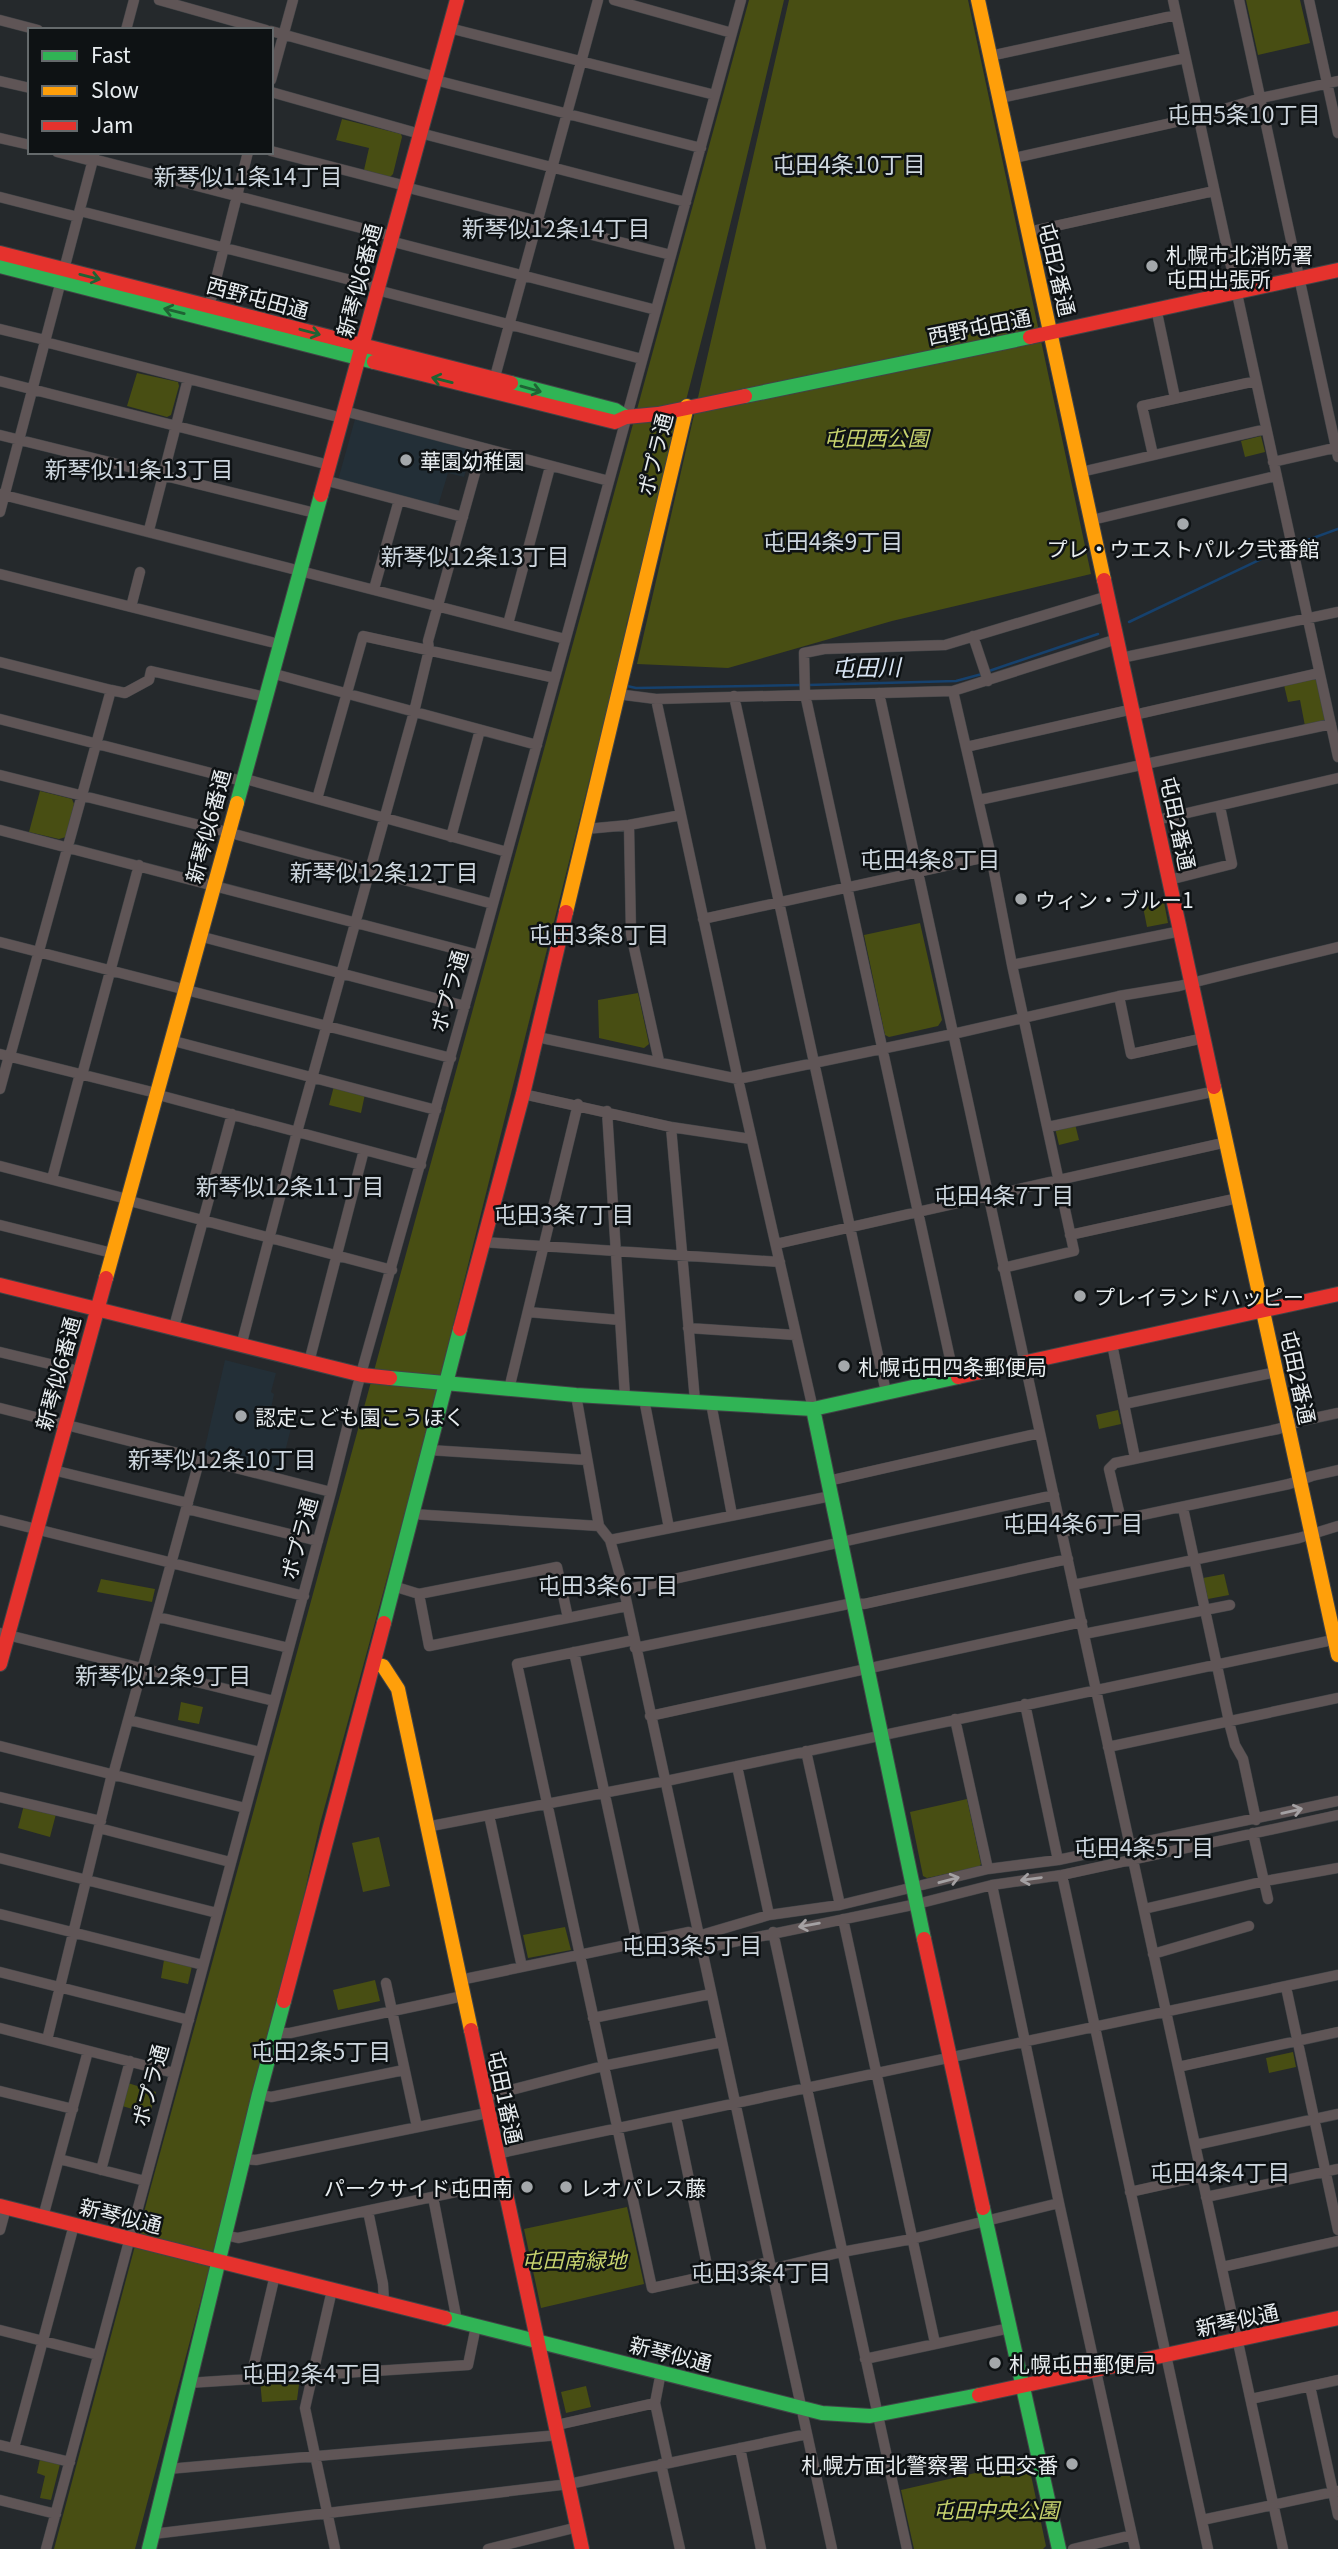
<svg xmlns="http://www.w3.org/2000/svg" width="1338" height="2549" font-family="Georgia,'Noto Sans JP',serif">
  <rect width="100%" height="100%" fill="#25292c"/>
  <path fill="#232f37" d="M355,419l117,29 -8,29 -16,-4 -10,33 -100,-26z
    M225,1360l51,13 -5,19 3,2 -4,20 2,4 20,6 -13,52 -76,-20z"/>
  <path fill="#484e13" d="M749,0h35c-49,210 -101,419 -158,626v8l-207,827 -99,363 -37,165 -148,560h-81l97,-363z
    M789,0h179l123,574 -199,47 -164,47 -91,-4z
    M1246,0h54l10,43 -52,12z
    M342,119l59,15 1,3 -9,37 -3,3 -26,-7 5,-22 -33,-8z
    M137,373l41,9 1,4 -8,29 -4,2 -40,-11z
    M1261,436l4,16 -20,5 -4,-16z
    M1320,678l8,44 -23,4 -5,-26 -12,2 -4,-17z
    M40,791l32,8 2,5 -8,33 -7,2 -30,-7z
    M1164,902l4,21 -21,4 -4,-20z
    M920,923l22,97 -4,6 -49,11 -4,-2 -21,-100z
    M638,993l11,51 -5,4 -45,-10 -1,-38z
    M334,1086l31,8 -4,19 -32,-8z
    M1075,1124l4,16 -20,5 -4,-17z
    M1118,1410l3,14 -22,5 -3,-14z
    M1224,1574l5,21 -21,4 -5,-21z
    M101,1579l54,10 -3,13 -55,-10z
    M181,1702l22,5 -4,17 -21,-4z
    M967,1799l14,65 -2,3 -52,11 -4,-2 -13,-64z
    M24,1805l32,9 -6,23 -32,-9z
    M379,1837l11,49 -27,6 -11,-49z
    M565,1927l6,23 -43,8 -5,-23z
    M164,1960l28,6 -4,18 -27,-6z
    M375,1980l5,21 -42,9 -5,-20z
    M1293,2052l3,15 -27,6 -3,-15z
    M128,2083l28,9 -6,22 -28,-8z
    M627,2207l17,77 -103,24 -17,-79z
    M300,2377l-3,23 -35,2 -2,-22z
    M586,2386l5,21 -25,6 -5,-21z
    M40,2459l20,5 -9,36 -11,-2 5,-22 -8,-3z
    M1028,2461l18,85 -3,3h-129l-13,-59z"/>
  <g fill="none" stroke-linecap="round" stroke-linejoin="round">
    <path stroke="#16416d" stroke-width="2.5" d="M1129,622l151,-72 58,-21
      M989,671l109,-37
      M808,685l148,-4 26,-7
      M627,686l9,2 165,-3"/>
    <g stroke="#414447" stroke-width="11">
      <path id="street" d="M159,0l107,30
        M614,0l118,33
        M1173,0l165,757
        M1239,0l99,457
        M1309,0l29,133
        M0,20l38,10
        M449,28l266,67
        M126,30l8,-30
        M271,31l165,46
        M990,56l186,-41
        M271,80l22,-80
        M435,80l266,68
        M0,81l30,7
        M271,92l149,42
        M1000,98l185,-40
        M420,133l266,69
        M0,138l30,7
        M271,151l135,35
        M57,152l35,9
        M1014,158l184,-41 63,-19 77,-17
        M93,159l299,77
        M405,187l266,68
        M0,197l78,20
        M80,211l298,76
        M1028,232l186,-41
        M390,241l266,69
        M377,290l265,69
        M1156,308l19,90
        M208,311l40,-159
        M0,329l45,11
        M45,342l297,76
        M0,381l329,84
        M493,384l105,-384
        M344,411l265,70
        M0,435l315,78
        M1153,455l-11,-49 114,-25
        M1273,462l65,-15
        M1081,472l185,-43
        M324,480l139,37
        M0,494l565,145
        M0,512l95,-360
        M1092,520l184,-44
        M149,530l39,-151
        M0,574l279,70
        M374,589l25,-89
        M131,607l9,-35
        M508,624l42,-157
        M973,636l15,45
        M1121,658l217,-46
        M0,662l111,28 -101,366
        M271,673l266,72
        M111,690l14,3 24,-13 2,-9 114,26
        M953,691l38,165 21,109 62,286 -71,17
        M879,693l404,1856
        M617,694l39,5 297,-8 164,-52
        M734,696l152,696
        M656,699l82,380 75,330
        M1134,715l185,-42
        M0,719l242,62
        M966,747l167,-38
        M0,775l227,57 266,72
        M242,778l265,74
        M317,799l46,-163 192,42
        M979,800l352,-76
        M1157,820l181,-42
        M629,825l2,109 28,127
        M586,829l43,-4 52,-10
        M0,830l479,125
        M451,837l29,-107
        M1169,880l63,-16 -12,-57
        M703,919l288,-63
        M199,936l266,70
        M0,942l451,116
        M1012,965l169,-34
        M1119,996l12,58 73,-16
        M537,1037l201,42 215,-45 166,-38 60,-10 159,-39
        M170,1040l266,70
        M0,1054l156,39
        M82,1075l57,-210
        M0,1089l9,-33
        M155,1094l266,71
        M523,1094l148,33 80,12
        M607,1111l18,286
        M671,1127l24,274
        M1048,1127l168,-36
        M0,1166l127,33
        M52,1179l28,-105
        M126,1200l266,70
        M0,1225l112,28
        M1070,1235l168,-37
        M482,1242l298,20
        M776,1244l451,-102
        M528,1312l92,8
        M174,1327l58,-213
        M688,1328l107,7
        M1112,1344l12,60 152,-32
        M241,1346l56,-214 117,-420 15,-62 -1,-9 54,-193
        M0,1352l79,19
        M309,1362l55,-212
        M954,1377l-149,-683 -1,-41 20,-4 121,-4 163,-49
        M509,1389l69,-285
        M576,1395l23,131 11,14 14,50 208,959
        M644,1399l25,129
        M711,1403l21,112
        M1124,1404l11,54
        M0,1408l331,84
        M429,1450l158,10
        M53,1470l135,33
        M828,1481l212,-48
        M1183,1508l47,218 5,19 8,14 13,61
        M187,1509l131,32
        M412,1514l187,12
        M0,1520l304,76
        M1121,1520l-12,-51 6,-6 163,-34 23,-8 37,-8
        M1062,1532l227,-48 23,-8 26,-6
        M610,1540l221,-44
        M1073,1585l226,-47 39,-12
        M393,1586l26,8 138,-27 11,51
        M624,1590l430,-95
        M419,1594l10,52 198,-40
        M158,1617l131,31
        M0,1633l274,68
        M1084,1634l146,-29
        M634,1640l-117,24 135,624 117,-26
        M635,1648l218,-45 11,1 204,-45
        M574,1652l63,291
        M1025,1704l33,156
        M650,1716l432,-94
        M955,1719l33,150
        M129,1720l131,32
        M0,1746l245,62
        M1108,1747l230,-49
        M806,1751l34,154
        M737,1766l32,149
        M113,1775l87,-317
        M0,1797l101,24
        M1338,1801l-280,59 -70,9 -148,36 -71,10 -71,21 11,11 208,-43 75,-19 70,-10 276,-60
        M489,1815l33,152
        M426,1827l245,-47 667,-141
        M99,1828l131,34
        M1253,1833l15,66
        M0,1858l217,55
        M1062,1875l146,674
        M992,1885l67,318 76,346
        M1144,1909l121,-28 73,-13
        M0,1914l203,51
        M843,1919l92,424
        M773,1932l134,617
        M1153,1954l96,-28
        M0,1972l189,48
        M460,1980l229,-48 9,4
        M386,1983l31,144
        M1286,1987l52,243
        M593,2018l118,-24
        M0,2028l174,45
        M276,2033h14l173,-37
        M47,2040l65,-266
        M1178,2067l160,-35
        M0,2091l73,18
        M259,2094l12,3 133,-27
        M484,2097l119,-31 119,-24
        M676,2117l33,158
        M1195,2145l143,-31
        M496,2154l842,-179
        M59,2159l86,22
        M243,2159l13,1 231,-47
        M101,2170l29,-109
        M1130,2192l72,-16
        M433,2197l24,124
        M1206,2197l132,-28
        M368,2211l15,73 1,19
        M43,2217l45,-166
        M0,2230l6,-22
        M225,2235l13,3 265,-56
        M1222,2267l116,-26
        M771,2269l71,-17 70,-13 147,-36
        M332,2290l-27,118 30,141
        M0,2330l98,25
        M865,2359l145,-31
        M661,2372l-6,31 13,60
        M251,2377l24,-102
        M188,2383l280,-18 8,-39
        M1310,2386l28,129
        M1251,2399l87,-19
        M557,2425l98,-22
        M0,2445l70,17
        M14,2448l60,-223
        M740,2448l21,101
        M661,2464l19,85
        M168,2469l391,-34
        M0,2500l56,14
        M1202,2520l136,-29
        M153,2534l416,-50 238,-50
        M46,2549l285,-1057 26,-104 122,-433 262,-955
        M488,2549l90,-22
        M1073,2549l59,-14"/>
    </g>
    <g stroke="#414447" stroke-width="16">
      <path id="fast" d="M0,266l374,96
        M511,383l104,27 11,7
        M745,396l285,-59
        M237,803l84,-308
        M390,1378l186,17 237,14 145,-32
        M813,1409l111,530
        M384,1623l76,-294
        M983,2208l76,341
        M445,2318l377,95 48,3 109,-21
        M149,2549l110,-455 25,-93"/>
    </g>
    <g stroke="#414447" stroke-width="16">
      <path id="slow" d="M978,0l126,580
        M566,912l121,-506
        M1214,1087l124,568
        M106,1278l131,-475
        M374,1664l9,2 15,23 73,341"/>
    </g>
    <g stroke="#414447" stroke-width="16">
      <path id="jam" d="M0,253l511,130
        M1030,337l308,-67
        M374,362l241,60 11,-5 32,-3 87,-18
        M321,495l136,-495
        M1104,580l110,507
        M0,1285l362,90 28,3
        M460,1329l63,-235 43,-182
        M958,1377l380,-83
        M0,1664l106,-386
        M924,1939l59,269
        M284,2001l100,-378
        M471,2030l111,519
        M0,2206l445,112
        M979,2395l359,-77"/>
    </g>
    <use href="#street" stroke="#5f5556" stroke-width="10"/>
    <use href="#fast" stroke="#30b455" stroke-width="14"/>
    <use href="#slow" stroke="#ff9f0a" stroke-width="14"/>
    <use href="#jam" stroke="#e5322d" stroke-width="14"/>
  </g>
  <defs><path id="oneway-shaft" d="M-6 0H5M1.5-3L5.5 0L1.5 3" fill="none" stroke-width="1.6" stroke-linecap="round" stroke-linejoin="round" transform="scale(1.75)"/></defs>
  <g stroke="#1f6334">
    <use href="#oneway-shaft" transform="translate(90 277) rotate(14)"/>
    <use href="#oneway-shaft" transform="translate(174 311) rotate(-166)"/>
    <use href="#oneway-shaft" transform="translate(310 332) rotate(15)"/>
    <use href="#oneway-shaft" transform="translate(442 380) rotate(-166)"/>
    <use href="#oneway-shaft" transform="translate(531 389) rotate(16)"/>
  </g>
  <g stroke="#a4a1a3">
    <use href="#oneway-shaft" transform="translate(1292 1811) rotate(-13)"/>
    <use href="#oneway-shaft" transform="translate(1031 1879) rotate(172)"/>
    <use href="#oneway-shaft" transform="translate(949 1880) rotate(-15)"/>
    <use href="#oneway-shaft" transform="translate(809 1925) rotate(170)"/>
  </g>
  <g fill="#a4a8ab" stroke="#0e1214" stroke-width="2.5">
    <circle cx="1152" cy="266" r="7"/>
    <circle cx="406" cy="460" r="7"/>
    <circle cx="1183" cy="524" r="7"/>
    <circle cx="1021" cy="899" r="7"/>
    <circle cx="1080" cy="1296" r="7"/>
    <circle cx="844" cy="1366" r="7"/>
    <circle cx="241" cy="1416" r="7"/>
    <circle cx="527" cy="2187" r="7"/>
    <circle cx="566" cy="2187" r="7"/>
    <circle cx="995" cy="2363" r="7"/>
    <circle cx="1072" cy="2464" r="7"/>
  </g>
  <g text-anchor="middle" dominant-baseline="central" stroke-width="5" stroke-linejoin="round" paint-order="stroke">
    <g font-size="21" fill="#e8edf0" stroke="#0e1214" text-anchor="start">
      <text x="1166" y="254">札幌市北消防署<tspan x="1166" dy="24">屯田出張所</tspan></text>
      <text x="420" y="460">華園幼稚園</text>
      <text x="1183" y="548" text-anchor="middle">プレ・ウエストパルク弐番館</text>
      <text x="1035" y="899">ウィン・ブルー1</text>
      <text x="1094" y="1296">プレイランドハッピー</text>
      <text x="858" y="1366">札幌屯田四条郵便局</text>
      <text x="255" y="1416">認定こども園こうほく</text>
      <text x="513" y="2187" text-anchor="end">パークサイド屯田南</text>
      <text x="580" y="2187">レオパレス藤</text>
      <text x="1009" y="2363">札幌屯田郵便局</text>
      <text x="1058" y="2464" text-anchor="end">札幌方面北警察署 屯田交番</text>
    </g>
    <g font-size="21" fill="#e8edf0" stroke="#0e1214">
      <text transform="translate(1058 269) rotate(77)">屯田2番通</text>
      <text transform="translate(358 280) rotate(-75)">新琴似6番通</text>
      <text transform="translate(258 297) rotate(15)">西野屯田通</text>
      <text transform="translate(979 326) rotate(-11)">西野屯田通</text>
      <text transform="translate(654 454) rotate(-76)">ポプラ通</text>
      <text transform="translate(1179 823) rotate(78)">屯田2番通</text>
      <text transform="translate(207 826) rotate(-75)">新琴似6番通</text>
      <text transform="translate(448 991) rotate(-74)">ポプラ通</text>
      <text transform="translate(57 1373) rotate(-75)">新琴似6番通</text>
      <text transform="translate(1299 1377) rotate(78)">屯田2番通</text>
      <text transform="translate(298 1538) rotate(-75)">ポプラ通</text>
      <text transform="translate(149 2085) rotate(-75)">ポプラ通</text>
      <text transform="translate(506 2097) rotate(78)">屯田1番通</text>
      <text transform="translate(121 2215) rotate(14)">新琴似通</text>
      <text transform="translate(1237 2319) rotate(-12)">新琴似通</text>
      <text transform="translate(671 2353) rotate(14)">新琴似通</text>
    </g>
    <g font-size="21" font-style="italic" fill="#c7d36e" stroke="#0e1214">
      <text x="876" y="437">屯田西公園</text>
      <text x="574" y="2259">屯田南緑地</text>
      <text x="996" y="2509">屯田中央公園</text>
    </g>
    <g font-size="23" fill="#cdd6de" stroke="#0e1214">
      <text x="1244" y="113">屯田5条10丁目</text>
      <text x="849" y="163">屯田4条10丁目</text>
      <text x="248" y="175">新琴似11条14丁目</text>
      <text x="556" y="227">新琴似12条14丁目</text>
      <text x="139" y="468">新琴似11条13丁目</text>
      <text x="833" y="540">屯田4条9丁目</text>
      <text x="475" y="555">新琴似12条13丁目</text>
      <text x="930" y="858">屯田4条8丁目</text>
      <text x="384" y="871">新琴似12条12丁目</text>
      <text x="599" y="933">屯田3条8丁目</text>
      <text x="290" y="1185">新琴似12条11丁目</text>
      <text x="1004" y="1194">屯田4条7丁目</text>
      <text x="564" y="1213">屯田3条7丁目</text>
      <text x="222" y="1458">新琴似12条10丁目</text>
      <text x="1073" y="1522">屯田4条6丁目</text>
      <text x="608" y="1584">屯田3条6丁目</text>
      <text x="163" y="1674">新琴似12条9丁目</text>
      <text x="1144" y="1846">屯田4条5丁目</text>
      <text x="692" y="1944">屯田3条5丁目</text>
      <text x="321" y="2050">屯田2条5丁目</text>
      <text x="1220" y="2171">屯田4条4丁目</text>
      <text x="761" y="2271">屯田3条4丁目</text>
      <text x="312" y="2372">屯田2条4丁目</text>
    </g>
    <g font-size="23" font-style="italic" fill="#d8e5f4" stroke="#0e1214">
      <text transform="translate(866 666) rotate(-1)">屯田川</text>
    </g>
  </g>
  <rect x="28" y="28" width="245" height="126" fill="#0e1214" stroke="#656a6c" stroke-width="2"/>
  <rect x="42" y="51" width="35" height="10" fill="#30b455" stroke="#656a6c" stroke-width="2"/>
  <text x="91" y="63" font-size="21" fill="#e8edf0">Fast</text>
  <rect x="42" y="86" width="35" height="10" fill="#ff9f0a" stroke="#656a6c" stroke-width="2"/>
  <text x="91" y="98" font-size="21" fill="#e8edf0">Slow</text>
  <rect x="42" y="121" width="35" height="10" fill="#e5322d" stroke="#656a6c" stroke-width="2"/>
  <text x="91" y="133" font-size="21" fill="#e8edf0">Jam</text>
</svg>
